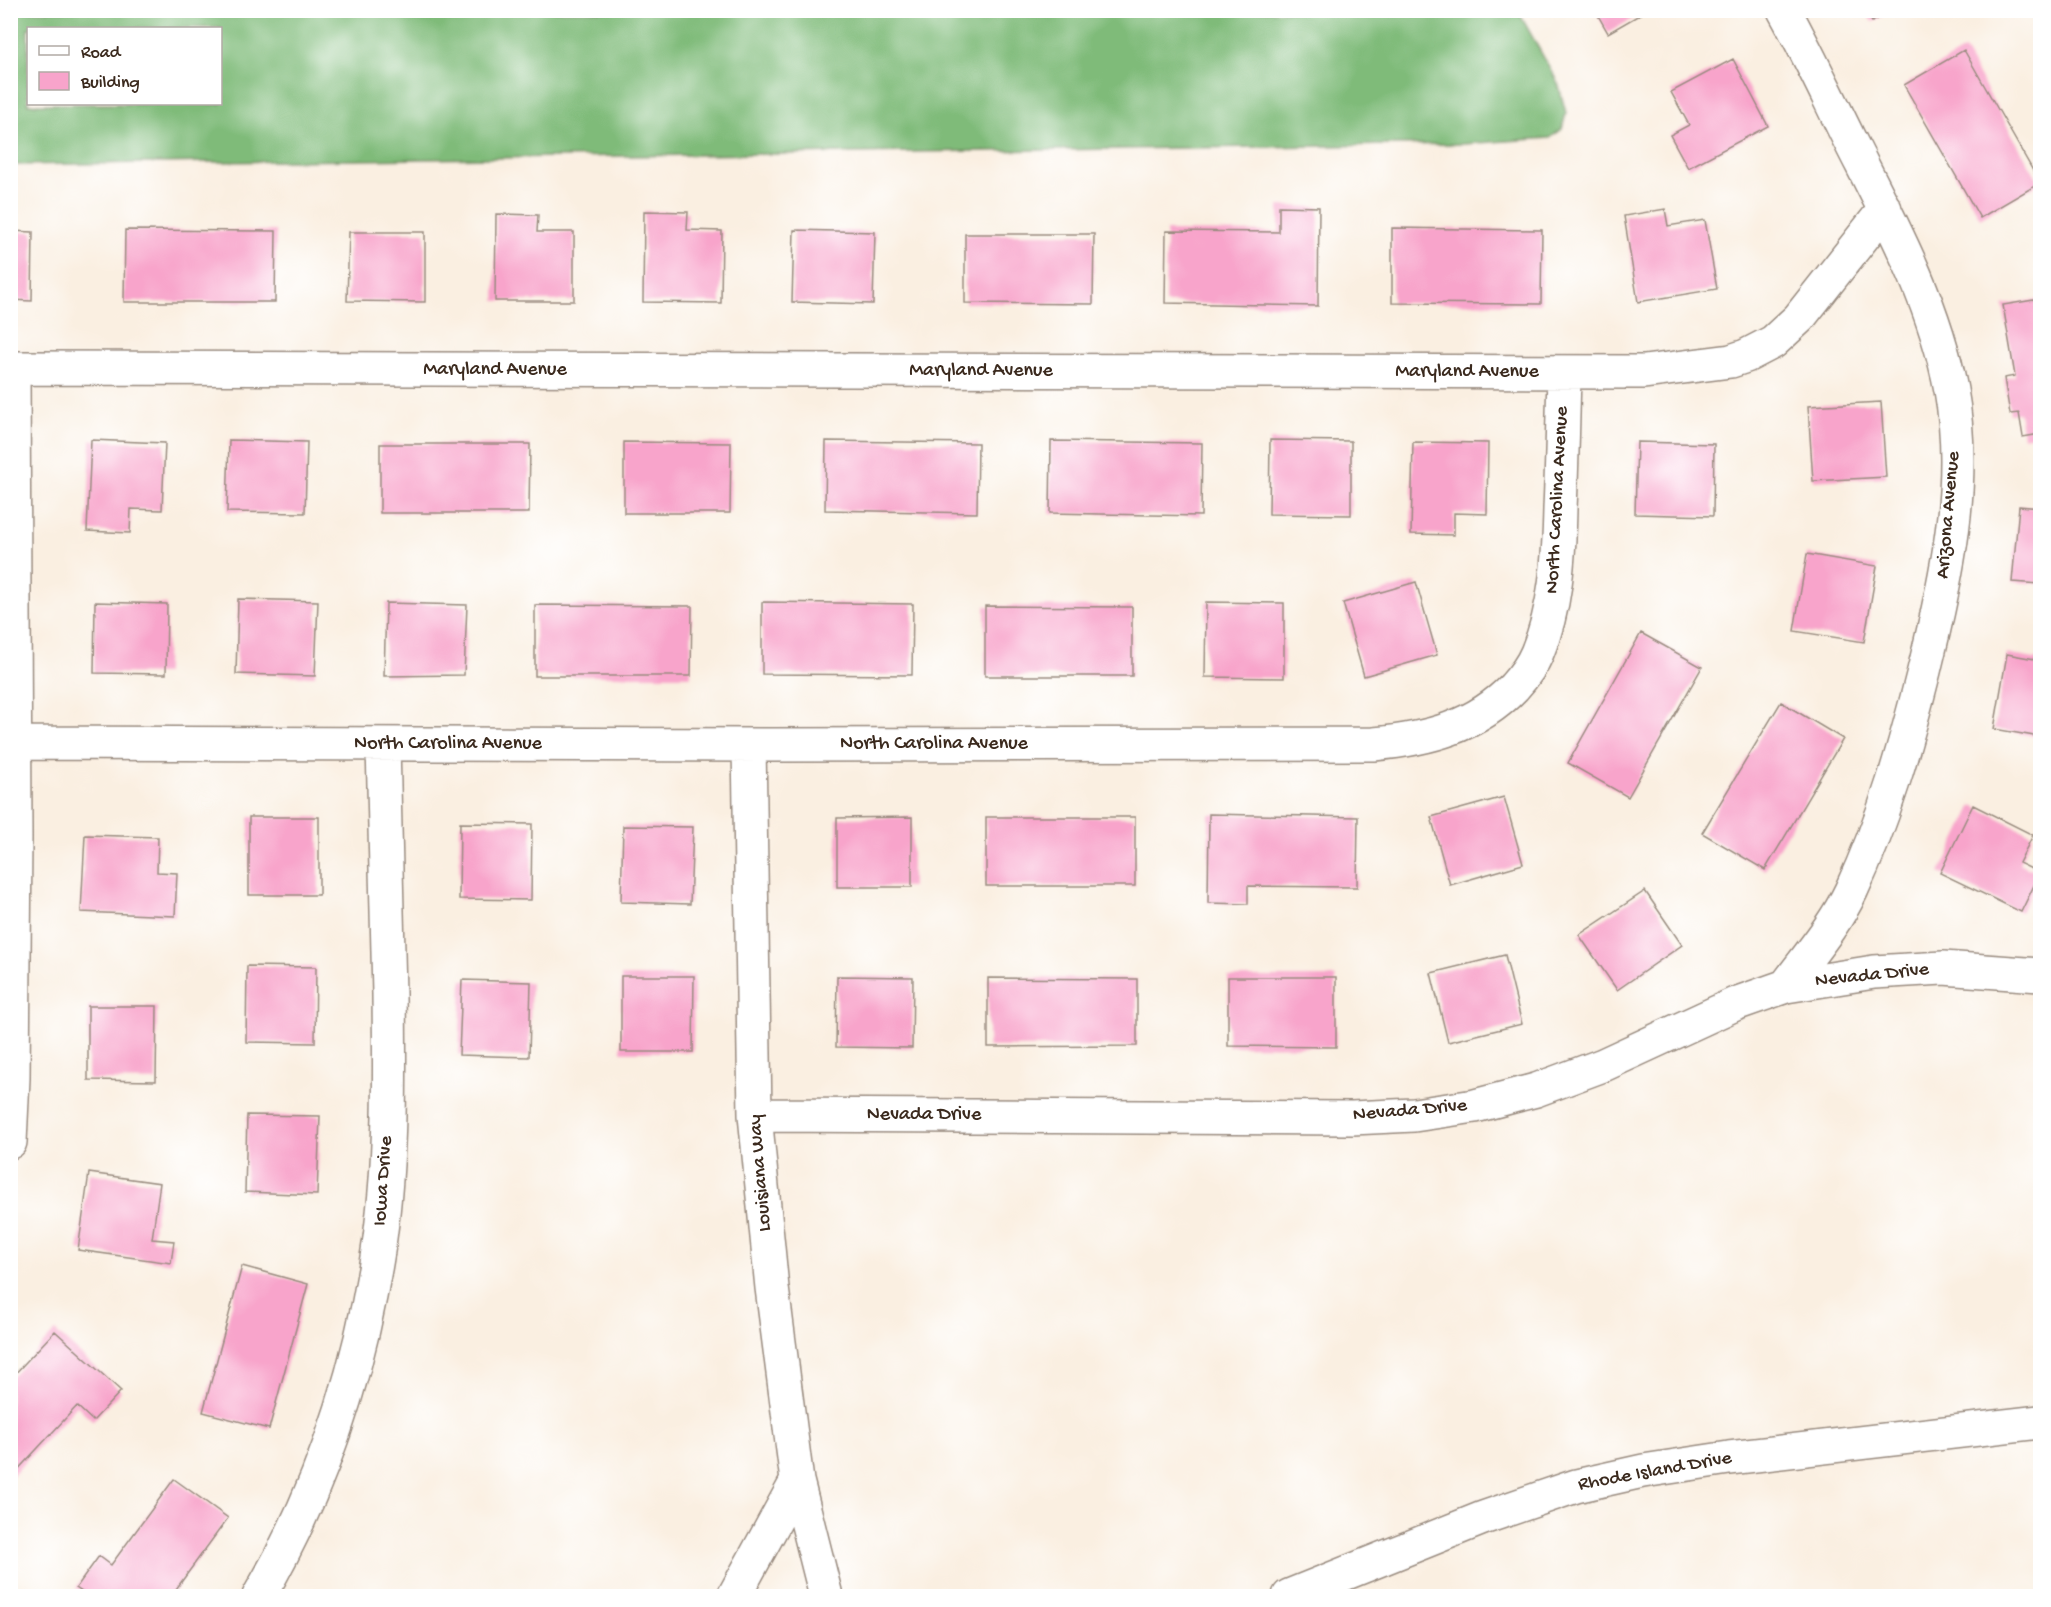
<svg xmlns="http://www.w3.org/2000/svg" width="2051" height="1607" font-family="'Gochi Hand',sans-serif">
  <rect width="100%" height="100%" fill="#fff"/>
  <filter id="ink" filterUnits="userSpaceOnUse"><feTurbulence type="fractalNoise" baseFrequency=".0167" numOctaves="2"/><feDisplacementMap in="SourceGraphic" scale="12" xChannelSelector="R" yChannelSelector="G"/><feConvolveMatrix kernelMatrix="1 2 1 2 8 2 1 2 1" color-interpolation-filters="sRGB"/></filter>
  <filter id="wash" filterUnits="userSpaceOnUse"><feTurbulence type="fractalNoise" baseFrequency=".008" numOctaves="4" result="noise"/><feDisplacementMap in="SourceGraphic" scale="24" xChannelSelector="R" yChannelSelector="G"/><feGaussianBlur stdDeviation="1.35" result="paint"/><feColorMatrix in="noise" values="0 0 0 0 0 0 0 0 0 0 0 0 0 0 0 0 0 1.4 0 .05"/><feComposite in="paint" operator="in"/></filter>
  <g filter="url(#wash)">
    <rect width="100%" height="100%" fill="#faefe1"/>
    <path fill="#7fbb79" stroke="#5d724c" stroke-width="1.5" fill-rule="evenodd" d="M10,11h1508l40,72 8,30 -4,16 -12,9 -87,6 -1452,21zM28,28h192v76h-192z"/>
    <g id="blocks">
      <path fill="#f8a4cb" d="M1595,10h53l-40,23z
        M1865,10h27l-20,12z
        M1964,50l76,133 -60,35 -76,-133z
        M1733,59l35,67 -80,42 -18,-33 19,-10 -18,-33z
        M1279,206l40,1 -1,99 -153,-3 1,-72 113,1z
        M1665,209l3,17 37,-6 12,69 -79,13 -14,-86z
        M644,211l44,1 -1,18 35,1 -1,72 -78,-1z
        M496,214l42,1 -1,17h37v69h-79z
        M1392,228l150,2 -1,74 -149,-1z
        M125,230l151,1 -1,71h-151z
        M794,230l81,2 -2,72 -81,-2z
        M10,231l23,1 -1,69 -22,-1z
        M349,232h76v70l-78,-1z
        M965,234h129l-1,70 -128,-1z
        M2040,299v135l-17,3 -4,-24 -9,1 -6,-36 11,-2 -12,-71z
        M1881,402l5,75 -73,4 -5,-75z
        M91,440l74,3 -3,67 -31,-1 -1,24 -43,-2z
        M229,440l78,2 -2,71 -78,-1z
        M1270,440l81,1v74l-82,-1z
        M826,441l152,2 -1,70 -152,-3z
        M1051,441l151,2 -1,73 -151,-3z
        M624,442l107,1 -1,70h-106z
        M1413,442l75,1 -1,71 -33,-1v22l-43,-1z
        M1637,442l77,2 -1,72 -78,-2z
        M380,444h150l-1,69h-149z
        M2019,506l21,2v76l-28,-2z
        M1807,554l70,12 -13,76 -70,-11z
        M1416,582l21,73 -73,21 -21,-73z
        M238,599l80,2 -3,75 -79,-2z
        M95,602l72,2 -1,70 -72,-1z
        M762,602l151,2 -1,71 -150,-1z
        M1206,602l78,1v75l-79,-1z
        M386,603l81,2 -3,70 -80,1z
        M535,605l157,1 -1,70h-156z
        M985,606l147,1v69h-147z
        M1641,633l61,34 -74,130 -60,-34z
        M2007,654l33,6v77l-46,-8z
        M1781,702l62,37 -78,131 -63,-37z
        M1504,797l19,67 -73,21 -19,-68z
        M1973,805l60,30 -14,28 21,10 -19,39 -81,-39z
        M1209,814l149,3 -1,70 -109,-1v18l-40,-1z
        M249,817h70v78h-70z
        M912,817v70h-75v-69z
        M986,817h149v69h-149z
        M460,823l72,1 -1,76 -72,-1z
        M623,826l70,1 -3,77 -69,-2z
        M85,835l73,2 -1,35 20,1 -2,43 -94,-4z
        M1645,891l37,54 -65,45 -38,-55z
        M1505,955l17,69 -74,18 -17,-69z
        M247,966l69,1 -1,76 -69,-1z
        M621,976h73l-1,76h-72z
        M837,976l76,1 -1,71 -76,-1z
        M1228,977h108v70l-108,-1z
        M988,978l149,1v67l-149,1z
        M462,980l69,2 -2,75 -70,-2z
        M88,1006h69l-1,75 -68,-1z
        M247,1115l73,1 -3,79 -72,-3z
        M89,1173l71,10 -8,56 22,2 -3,22 -93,-13z
        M242,1266l66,18 -39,145 -66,-17z
        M55,1331l66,60 -28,30 -16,-15 -67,72v-99z
        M174,1479l54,39 -57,78h-83l-12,-8 23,-32 12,9z"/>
    </g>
  </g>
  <g filter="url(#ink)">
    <use href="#blocks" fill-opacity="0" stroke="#9a8c80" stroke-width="1.5"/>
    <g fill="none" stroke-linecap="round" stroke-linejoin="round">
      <g stroke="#9a8c80" stroke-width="36">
        <path id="street" d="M1784,10c25,45 46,91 69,137 39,77 82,157 98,243 17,93 -5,191 -27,281 -19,75 -40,150 -73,220 -16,34 -43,65 -65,95
          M10,368l1634,4 87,-11 15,-5 27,-14 26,-24 86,-109
          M15,743l750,2 609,-1c54,-5 102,-17 140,-57 9,-10 18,-22 23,-34 19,-45 22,-95 23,-144 2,-45 3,-91 4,-137
          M749,745l6,370 17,173 25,193 29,115
          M755,1115l597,3 62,-3 61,-9 61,-16 67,-25 132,-61 51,-18 88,-14 69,-4 97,7
          M10,1142l3,-64 2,-241 -2,-469
          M259,1596c64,-109 103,-233 121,-358 11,-81 10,-163 9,-244 -2,-83 -4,-167 -6,-250
          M734,1596l63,-115
          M1289,1596l194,-78 93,-32 67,-15 86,-13 311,-36"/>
      </g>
      <use href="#street" stroke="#fff" stroke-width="33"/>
    </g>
  </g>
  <g text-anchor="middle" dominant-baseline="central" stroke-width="5" stroke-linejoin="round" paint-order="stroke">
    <g font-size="20" fill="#3b2a1e" stroke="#fff">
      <text x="495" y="370">Maryland Avenue</text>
      <text x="981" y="371">Maryland Avenue</text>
      <text x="1467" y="372">Maryland Avenue</text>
      <text transform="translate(1558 500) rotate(-87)">North Carolina Avenue</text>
      <text transform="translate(1949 515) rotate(-85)">Arizona Avenue</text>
      <text x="448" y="744">North Carolina Avenue</text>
      <text x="934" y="744">North Carolina Avenue</text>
      <text transform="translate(1872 976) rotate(-6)">Nevada Drive</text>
      <text transform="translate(1410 1111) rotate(-5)">Nevada Drive</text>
      <text x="924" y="1115">Nevada Drive</text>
      <text transform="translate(761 1173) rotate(-95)">Louisiana Way</text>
      <text transform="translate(384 1181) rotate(-86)">Iowa Drive</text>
      <text transform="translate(1655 1472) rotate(-10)">Rhode Island Drive</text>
    </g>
  </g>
  <rect width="2051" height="1607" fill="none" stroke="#fff" stroke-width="36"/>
  <rect x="27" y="27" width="195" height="78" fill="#ffffff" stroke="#b1aaa5" stroke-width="1.5"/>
  <rect x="39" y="46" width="30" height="9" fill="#ffffff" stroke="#b1aaa5" stroke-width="1.5"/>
  <text x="81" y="57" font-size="18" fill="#3b2a1e">Road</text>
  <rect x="39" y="72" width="30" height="18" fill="#f8a4cb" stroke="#b1aaa5" stroke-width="1.5"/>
  <text x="81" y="87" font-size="18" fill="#3b2a1e">Building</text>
</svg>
